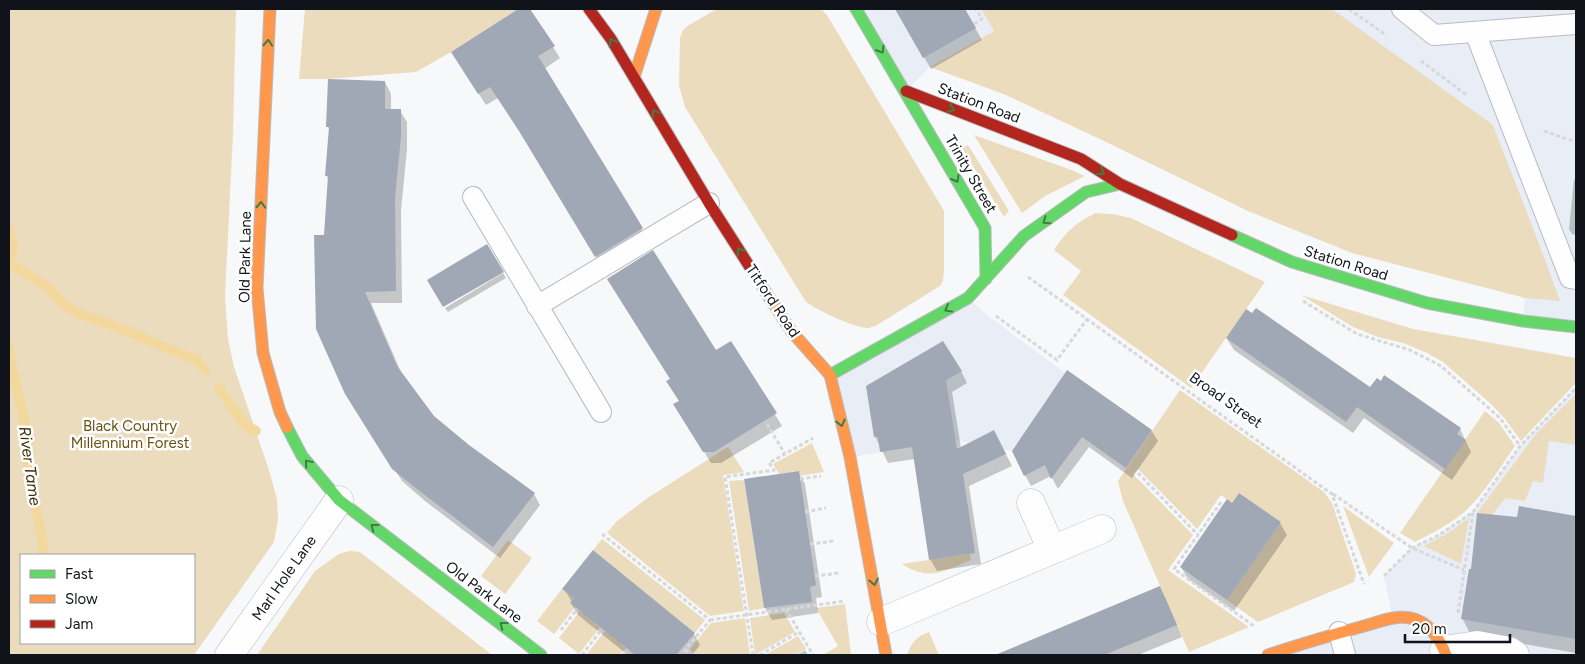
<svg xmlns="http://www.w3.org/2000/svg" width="1585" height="664" font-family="Figtree,sans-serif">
  <rect width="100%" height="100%" fill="#f6f8fa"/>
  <path fill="#e8edf6" d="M856,9h720v318l-53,-6 2,-23 -530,-268 -65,37 -24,24z
    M968,298l19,17 78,58 -53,78 -56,-11 -106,17 -20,-82z
    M1576,388v267h-299l116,-37 -9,-42 28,-28 27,-13 34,-23 47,-66z"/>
  <path fill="#ebdcbe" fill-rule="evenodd" d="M9,9h227l-3,124 -8,164 3,42 6,28 36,106 7,27 1,19 -4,23 -80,113h-185zM21,555h173v88h-173z
    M305,9h213l-67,43 -35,20 -88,7h-29z
    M717,9h104l6,6 117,196v60l-1,10 -3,5 -63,39c-1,1 -7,2 -8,3 -13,1 -52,-18 -63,-26l-121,-195 -6,-22 1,-47 3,-8 6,-5z
    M981,9h351l161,116 51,132 16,44 -35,-3 -173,-45 -104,-42 -142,-69 -100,-47 -76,-28 64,-36z
    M974,135l100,36 11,5 -40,20 -23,17z
    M968,145l41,66 -5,6 -42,-69z
    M1096,213l16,1 19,4 134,64 -74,106 -128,-93 18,-24 -27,-21c12,-18 22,-28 42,-37z
    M1301,295l112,34 163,29v25l-55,58 -16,-22 -13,-14 -49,-43 -16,-9 -24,-10 -25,-6 -25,-10z
    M1180,390l144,102 8,11 24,71 -2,8 -96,40 -31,-22 54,-78 -42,-29 -7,10 -11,-8 -24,34 -59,-60 -5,5 60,61 -25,35 81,57 -60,25 -66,-151 -5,-20z
    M1576,394v51l-27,-4 -6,42 -10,-2 -8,20 -20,-3 -13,17 -15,-2 59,-79z
    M1485,411l14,12 16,23c-16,23 -32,50 -53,68 -14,11 -31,20 -47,28l-15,-9z
    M812,443l12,29 -25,4 -1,-5 -19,3 -6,-10z
    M728,447l16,25 -21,3 21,136 -34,5 -103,-83 10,-12 32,-24z
    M744,480l20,128 -15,3 -20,-130z
    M1343,506l51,37 -25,34z
    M1469,518l-8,46 -37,-18 24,-13z
    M602,539l103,81 -10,13 -102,-83z
    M508,540l24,18 -27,36 -24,-18z
    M350,551l10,1 132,103h-235l58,-84 24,-17z
    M970,554l1,6c-28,11 -41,22 -69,4z
    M562,589l12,9 -4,5 5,4 -21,27 -17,-13z
    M845,604l6,51h-28l15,-9 -22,-38z
    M588,610l11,9 -4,5 5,3 -21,27 -20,-16 21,-27 4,3z
    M784,613l11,19 -40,23 -5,-37z
    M745,618l5,37h-56l-4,-6 21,-26z
    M613,630l12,9 -4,6 5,3 -6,7h-34l19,-24 4,3z
    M929,632l10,23h-32c4,-12 10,-19 22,-23z
    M798,636l8,13 -11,6h-30z"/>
  <path fill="#0003" d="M520,9h9l31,49 -16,11 104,171 -45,28 -76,-125 -29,-45 -12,7 -34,-53z
    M896,9h68l18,31 -51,29z
    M385,82l6,12v16l9,1 7,11v27l-6,62 1,92h-31l30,69 32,45 35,29 66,48 6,11 -40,53 -75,-57 -23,-20 -48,-75 -29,-170 4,-56 -3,-5 4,-44 -2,-4z
    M1574,179l2,1v55l-4,-1 -3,-5z
    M503,273l3,5 -58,34 -3,-4z
    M1227,339l143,50 90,40 11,23 -19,28 -88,-62 -11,15 -119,-83z
    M731,342l51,84 -61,37h-10l-29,-47 -2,-14 36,-50z
    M961,371l6,12 -15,9 9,56 39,-5 12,23 -43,20 12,78 -44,7 -7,-12 -15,-100 -27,4 -13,-27 -7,-49z
    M1068,371l83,59 7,11 -26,37 -43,-31 -31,42 -7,-13 -20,10 -6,-11z
    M798,472l7,12 17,113 -6,1 2,15 -46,7 -7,-12z
    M1520,507l56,10v136l-105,-18 -9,-17 56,-100z
    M1280,523l7,12 -53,76 -46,-32 -7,-12z
    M1159,587l7,12 16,38 -44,18h-140z
    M564,589l130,45 6,11 -8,10h-64l-50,-40 -7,-12 1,-1z
    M805,650l3,5h-11z"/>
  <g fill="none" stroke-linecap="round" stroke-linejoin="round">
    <path stroke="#f2d89d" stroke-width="10" d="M9,230l4,18 -4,14
      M9,263l39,24 15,17 14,9 30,10 89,37 10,10
      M9,347l3,21 16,69 -1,22 3,21 13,63v12
      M219,388l24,35 13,8"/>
  </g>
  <path fill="#a0a8b5" d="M518,9h12l25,37 -17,10 105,172 -48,29 -76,-126 -29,-44 -12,7 -27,-42z
    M895,9h70l11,19 -53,30z
    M328,79l57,2v28h16v27l-6,62 1,93 -31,1 32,74 37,50 35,29 66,48 -42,54 -76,-58 -25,-20 -47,-75 -29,-65 -2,-94h10l4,-59h-3l4,-49h-3z
    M487,244l17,28 -61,35 -16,-27z
    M653,250l63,100 15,-9 46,72 -63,39h-11l-30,-48 6,-3 -13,-20 4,-2 -63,-100z
    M1256,308l114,79 7,-9 4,3 3,-6 77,53 -4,6 9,6 -21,29 -88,-62 -11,15 -120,-84 20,-29 6,4z
    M943,341l19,30 -16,9 11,69 37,-19 12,24 -43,20 12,79 -46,7 -17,-113 -32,5 -2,-15h-4l-8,-51z
    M1067,370l85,60 -26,38 -44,-31 -31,42 -6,-14 -21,11 -12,-25z
    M799,471l17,114 -6,2 2,15 -48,6 -20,-129z
    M1239,493l42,29 -54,78 -47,-33 47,-68 5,4z
    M1519,506l57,10v123l-115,-20 8,-50h2l6,-56 40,4z
    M593,550l102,83 -19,22h-41l-65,-52 4,-5 -12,-9z
    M1160,586l17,39 -73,30h-109z"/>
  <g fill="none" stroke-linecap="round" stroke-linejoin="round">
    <g stroke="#b9bcc0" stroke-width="22">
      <path id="lane" d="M1402,9l32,26 142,-11
        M1475,32l95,246 6,1
        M473,197l128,215
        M537,306l172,-103
        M1339,632l6,23"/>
    </g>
    <g stroke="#b9bcc0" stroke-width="29">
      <path id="street" d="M1031,503l21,47
        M881,622l221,-93
        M1444,650l33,-5 32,6 6,4
        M229,655l110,-155"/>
    </g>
    <g stroke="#b9bcc0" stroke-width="13">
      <path id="fast" d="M856,9l129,219 1,51
        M1232,235l60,27 135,41 96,18 53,6
        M830,375l138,-77 56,-62 62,-44 34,-8
        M287,427l15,29 37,44 202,155"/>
    </g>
    <g stroke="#b9bcc0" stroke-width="13">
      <path id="slow" d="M270,9l-13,279 6,65 17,59 7,15
        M634,77l22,-68
        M769,297l23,35 38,43 20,82 36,198
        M1268,655c32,-11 64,-20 96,-29 15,-4 30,-11 46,-8 18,3 30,21 36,37"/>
    </g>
    <g stroke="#b9bcc0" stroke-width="13">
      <path id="jam" d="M589,9l22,30 98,164 60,94
        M906,91l175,68 39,25 112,51"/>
    </g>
    <path stroke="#d7d8d9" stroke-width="3" stroke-dasharray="4 2.5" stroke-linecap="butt" d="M1349,9l37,26
      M974,24l8,-5 -6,-10
      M1421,61l47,35
      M1544,131l32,11
      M1028,277l304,217 32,90
      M1303,301l54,33 53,16 31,16 59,52 20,28
      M996,316l61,44 30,-41
      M767,424l18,30
      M1138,473l60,62
      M800,479l21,-3
      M1333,494l79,54 52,22
      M1221,502l-47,67 80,57
      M805,512l21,-4
      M602,534l108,86 -29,35
      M810,544l24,-3
      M815,576l24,-3
      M1384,576l28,-28 27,-13 34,-23 47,-66 56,-58
      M786,609l27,46
      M1458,613l15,-101
      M710,620l135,-19
      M561,630l16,-21
      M686,649l4,6
      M582,655l20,-26
      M623,655l5,-5
      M753,655l-28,-178 49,-7 -5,-7 44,-25
      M760,655l39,-23"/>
    <use href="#lane" stroke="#fefefe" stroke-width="20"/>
    <use href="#street" stroke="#fefefe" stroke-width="28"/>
    <use href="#fast" stroke="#63d668" stroke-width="11"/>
    <use href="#slow" stroke="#ff974d" stroke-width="11"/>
    <use href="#jam" stroke="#b3261e" stroke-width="11"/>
  </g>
  <defs><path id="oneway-chevron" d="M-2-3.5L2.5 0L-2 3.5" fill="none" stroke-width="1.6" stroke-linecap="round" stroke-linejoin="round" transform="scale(1.25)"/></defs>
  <g stroke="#3e7e45">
    <use href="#oneway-chevron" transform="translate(612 42) rotate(-123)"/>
    <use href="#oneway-chevron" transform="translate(268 43) rotate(-87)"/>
    <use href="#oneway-chevron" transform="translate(881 50) rotate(59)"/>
    <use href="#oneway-chevron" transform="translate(951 109) rotate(21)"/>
    <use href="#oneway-chevron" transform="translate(655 113) rotate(-121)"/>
    <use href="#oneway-chevron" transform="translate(1101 172) rotate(33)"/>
    <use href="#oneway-chevron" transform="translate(956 179) rotate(60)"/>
    <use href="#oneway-chevron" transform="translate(261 205) rotate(-87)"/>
    <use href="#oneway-chevron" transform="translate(1046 221) rotate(145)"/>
    <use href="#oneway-chevron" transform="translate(740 251) rotate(-123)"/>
    <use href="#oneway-chevron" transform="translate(948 309) rotate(151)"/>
    <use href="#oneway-chevron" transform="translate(841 423) rotate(76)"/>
    <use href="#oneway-chevron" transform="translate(308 463) rotate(-130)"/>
    <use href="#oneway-chevron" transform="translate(374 527) rotate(-143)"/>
    <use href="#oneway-chevron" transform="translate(874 582) rotate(79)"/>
    <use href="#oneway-chevron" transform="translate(503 625) rotate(-142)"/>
  </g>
  <g text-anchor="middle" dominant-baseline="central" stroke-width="5" stroke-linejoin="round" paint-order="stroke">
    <g font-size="15" fill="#10131a" stroke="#fff">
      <text transform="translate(979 103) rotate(21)">Station Road</text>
      <text transform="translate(971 174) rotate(60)">Trinity Street</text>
      <text transform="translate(245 257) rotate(-89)">Old Park Lane</text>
      <text transform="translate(1346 263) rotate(17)">Station Road</text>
      <text transform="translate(773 301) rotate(56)">Titford Road</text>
      <text transform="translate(1226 400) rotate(35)">Broad Street</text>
      <text transform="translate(284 578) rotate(-55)">Marl Hole Lane</text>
      <text transform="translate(484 592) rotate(37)">Old Park Lane</text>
    </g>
    <g font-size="15" fill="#6c5211" stroke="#fff">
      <text x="130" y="426">Black Country<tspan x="130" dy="17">Millennium Forest</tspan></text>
    </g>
    <g font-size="16" font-style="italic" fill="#40300a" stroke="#fff">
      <text transform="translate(30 466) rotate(82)">River Tame</text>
    </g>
  </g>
  <rect width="1585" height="664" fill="none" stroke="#10131a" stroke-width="20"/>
  <rect x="20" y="554" width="175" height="90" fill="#ffffff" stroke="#9fa1a3"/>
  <rect x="30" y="570" width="25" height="8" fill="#63d668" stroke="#9fa1a3"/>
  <text x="65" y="579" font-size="15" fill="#10131a">Fast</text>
  <rect x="30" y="595" width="25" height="8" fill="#ff974d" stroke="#9fa1a3"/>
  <text x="65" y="604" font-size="15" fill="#10131a">Slow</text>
  <rect x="30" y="620" width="25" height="8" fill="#b3261e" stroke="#9fa1a3"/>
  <text x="65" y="629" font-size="15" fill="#10131a">Jam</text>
  <path d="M1405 634v8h105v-8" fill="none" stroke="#10131a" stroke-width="2.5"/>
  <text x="1412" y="634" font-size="15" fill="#10131a" stroke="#ffffff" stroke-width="4" paint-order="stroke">20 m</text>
</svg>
